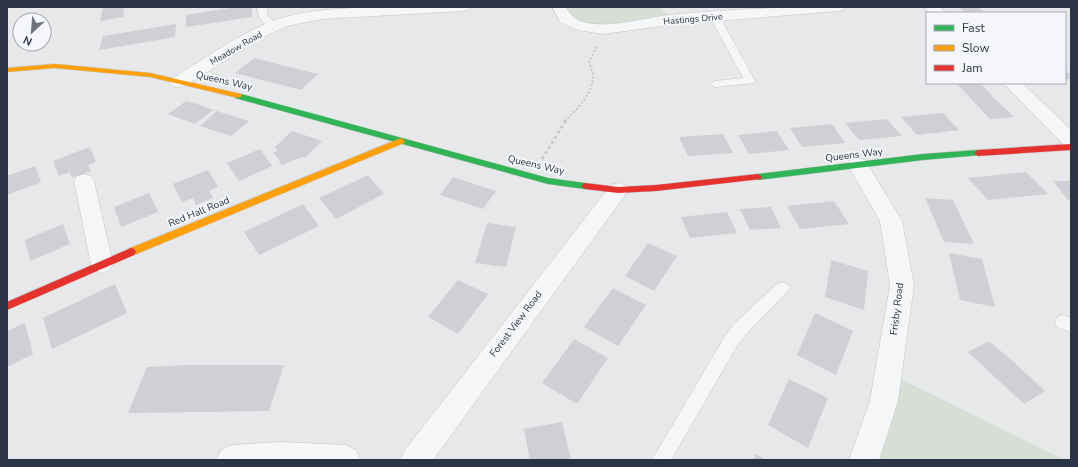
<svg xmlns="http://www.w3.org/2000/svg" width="1078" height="467" font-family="'Nunito Sans',sans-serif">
  <rect width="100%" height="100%" fill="#e6e8ea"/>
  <path fill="#d6ded6" d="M559,7h102l8,13 -86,7z
    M888,373l177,87h-191z"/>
  <path fill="#ced0d3" d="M103,7h21l-1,10 -23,4z
    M236,7h16v10l-66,10v-12z
    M959,7h19l5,4 -19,1z
    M176,24l-1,13 -76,13 4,-14z
    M254,58l31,8 33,8 -17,16 -66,-17z
    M1065,70l6,5v4h-6z
    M980,83l16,17 18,17 -24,2 -33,-35z
    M186,101l14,4 13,5 -18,14 -27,-10z
    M217,111l32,10 -18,15 -31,-10z
    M943,113l16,17 -42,5 -16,-18z
    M887,119l15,17 -43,4 -14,-17z
    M832,124l13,19 -43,4 -12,-19z
    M292,131l30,10 -17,17 -3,-1 -20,8 -9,-13 5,-1 -3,-4z
    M777,131l12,19 -40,4 -11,-19z
    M723,134l10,19 -45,3 -9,-19z
    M90,147l6,15 -8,3 3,6 -19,7 -2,-6 -11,4 -6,-15z
    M260,149l12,17 -33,15 -12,-18z
    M35,166l6,16 -34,13v-19z
    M208,170l10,17 -9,4 4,7 -17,7 -3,-7 -11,4 -9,-18z
    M1026,172l22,22 -60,6 -20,-22z
    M368,175l16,19 -48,25 -17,-21z
    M453,177l21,7 22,7 -13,18 -43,-14z
    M1053,181h18v19h-3z
    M149,193l9,19 -37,15 -7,-20z
    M925,198l28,2 21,44 -30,-2z
    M834,201l15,23 -49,5 -13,-23z
    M303,204l16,22 -60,29 -15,-23z
    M771,207l10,21 -31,2 -10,-21z
    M727,212l10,21 -47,5 -9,-21z
    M487,223l29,4 -10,40 -31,-4z
    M63,224l7,20 -40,17 -5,-21z
    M648,243l29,13 -23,35 -29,-15z
    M949,253l33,6 13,48 -35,-7z
    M831,260l37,11 -4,39 -39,-13z
    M458,280l30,14 -30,40 -30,-17z
    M115,284l12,29 -75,36 -9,-31z
    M613,288l33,17 -28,41 -34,-19z
    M815,313l38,18 -17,44 -39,-20z
    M25,323l8,31 -26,13v-36z
    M574,339l34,19 -31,46 -35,-21z
    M989,341l28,24 28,26 -21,13 -56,-52z
    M188,365h96l-15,46 -141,2 19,-46z
    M789,379l39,19 -20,50 -40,-23z
    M562,422l9,38h-41l-6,-31z
    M756,454l10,6h-13z"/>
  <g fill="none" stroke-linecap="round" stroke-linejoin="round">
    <g stroke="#c4c6c8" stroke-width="1">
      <path id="lane" d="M257,7h10v8l11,10 2,2 -2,2h-6l-13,-11z
        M715,14l5,3 35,64 -1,2 -39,4 -5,-3 5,-3 28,-3 -33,-61z
        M782,282l5,2 3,4 -3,4 -41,42 -9,12 -66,114h-19l73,-124 9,-12 43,-40z
        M1063,315l8,3v14l-14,-5 -2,-5 2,-5z"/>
    </g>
    <g stroke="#c4c6c8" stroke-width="1">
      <path id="street" d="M373,7h97l-2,3 -5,1 -141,8 -35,7 -28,13 -74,47 -6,1 -6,-1 -3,-4 3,-4c33,-20 66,-45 103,-58 31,-11 64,-11 97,-13z
        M552,7h14c5,9 11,14 21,16 24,5 57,-5 82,-8 58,-6 117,-8 176,-8l-2,3 -5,1 -169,14 -66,9 -25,-4 -18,-8z
        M924,7h16l5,6h-16z
        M1003,83h19l49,47v17l-7,-2z
        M858,158l7,2 37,61 12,64 -16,116 -19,59h-30l21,-59 20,-116 -10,-64 -32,-56 3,-5z
        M84,174l7,2 3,5 19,83 -3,6 -8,3 -8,-3 -3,-6 -17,-83 3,-5z
        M618,183l7,2 3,5 -3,5 -192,265h-33l5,-10 206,-265z
        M281,442l65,3 10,5 5,10h-145l5,-10 10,-5z"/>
    </g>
    <g stroke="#c4c6c8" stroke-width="1">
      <path id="fast" d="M235,94h6l307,84 37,5 4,3 -4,3 -37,-5 -313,-86z
        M978,150l4,3 -1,2 -58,5 -165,20 -4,-3 4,-3 165,-20z"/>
    </g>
    <g stroke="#c4c6c8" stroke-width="1">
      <path id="slow" d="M55,64l95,9 91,21 1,2 -4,2 -88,-21 -95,-9 -48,4v-4z
        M401,138l4,3 -1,2 -270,112h-6l-2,-3 2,-3z"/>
    </g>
    <g stroke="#c4c6c8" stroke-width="1">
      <path id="jam" d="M1071,144v6l-93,6 -4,-3 4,-3z
        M758,174l4,3 -1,2 -105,12 -38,2 -33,-4 -4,-3 4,-3 33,4 38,-2z
        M131,248l3,1 2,3 -2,3 -127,55v-8z"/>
    </g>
    <path stroke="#c5c6ca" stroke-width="2" stroke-dasharray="2 2" stroke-linecap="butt" d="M565,121c11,-11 30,-29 28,-47 -1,-4 -3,-8 -4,-12l8,-16"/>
    <path stroke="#c5c6ca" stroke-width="2.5" stroke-dasharray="3 3" stroke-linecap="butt" d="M542,159l24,-39"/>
    <use href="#lane" fill="#f5f6f7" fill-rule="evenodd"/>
    <use href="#street" fill="#f5f6f7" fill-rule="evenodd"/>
    <use href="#fast" fill="#30b455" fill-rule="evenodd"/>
    <use href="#slow" fill="#ff9f0a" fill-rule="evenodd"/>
    <use href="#jam" fill="#e5322d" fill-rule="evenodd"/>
  </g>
  <g text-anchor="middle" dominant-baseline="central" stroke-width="4" stroke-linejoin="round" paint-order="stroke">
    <g font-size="9" fill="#2b3445" stroke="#f4f6f9">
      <text transform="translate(693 19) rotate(-5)">Hastings Drive</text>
      <text transform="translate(236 48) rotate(-30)">Meadow Road</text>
    </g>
    <g font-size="10" fill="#2b3445" stroke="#f4f6f9">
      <text transform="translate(224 81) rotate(13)">Queens Way</text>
      <text transform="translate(854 155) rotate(-7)">Queens Way</text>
      <text transform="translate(536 165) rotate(13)">Queens Way</text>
      <text transform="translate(199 212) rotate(-22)">Red Hall Road</text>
      <text transform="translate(897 309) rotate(-83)">Frisby Road</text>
      <text transform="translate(516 324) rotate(-53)">Forest View Road</text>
    </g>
  </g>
  <rect width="1078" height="467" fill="none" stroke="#2b3445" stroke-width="16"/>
  <rect x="926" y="12" width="140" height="72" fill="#f4f6f9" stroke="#a4a8b1"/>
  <rect x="934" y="25" width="20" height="6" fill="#30b455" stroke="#a4a8b1"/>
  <text x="962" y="32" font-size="12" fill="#2b3445">Fast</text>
  <rect x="934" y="45" width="20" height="6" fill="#ff9f0a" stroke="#a4a8b1"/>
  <text x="962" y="52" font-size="12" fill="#2b3445">Slow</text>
  <rect x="934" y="65" width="20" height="6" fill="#e5322d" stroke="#a4a8b1"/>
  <text x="962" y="72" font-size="12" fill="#2b3445">Jam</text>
  <g transform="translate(32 32) rotate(206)"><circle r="19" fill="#f4f6f9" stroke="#a4a8b1"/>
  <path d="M0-3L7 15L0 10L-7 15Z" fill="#6c737f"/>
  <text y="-6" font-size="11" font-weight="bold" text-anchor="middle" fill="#2b3445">N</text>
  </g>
</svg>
